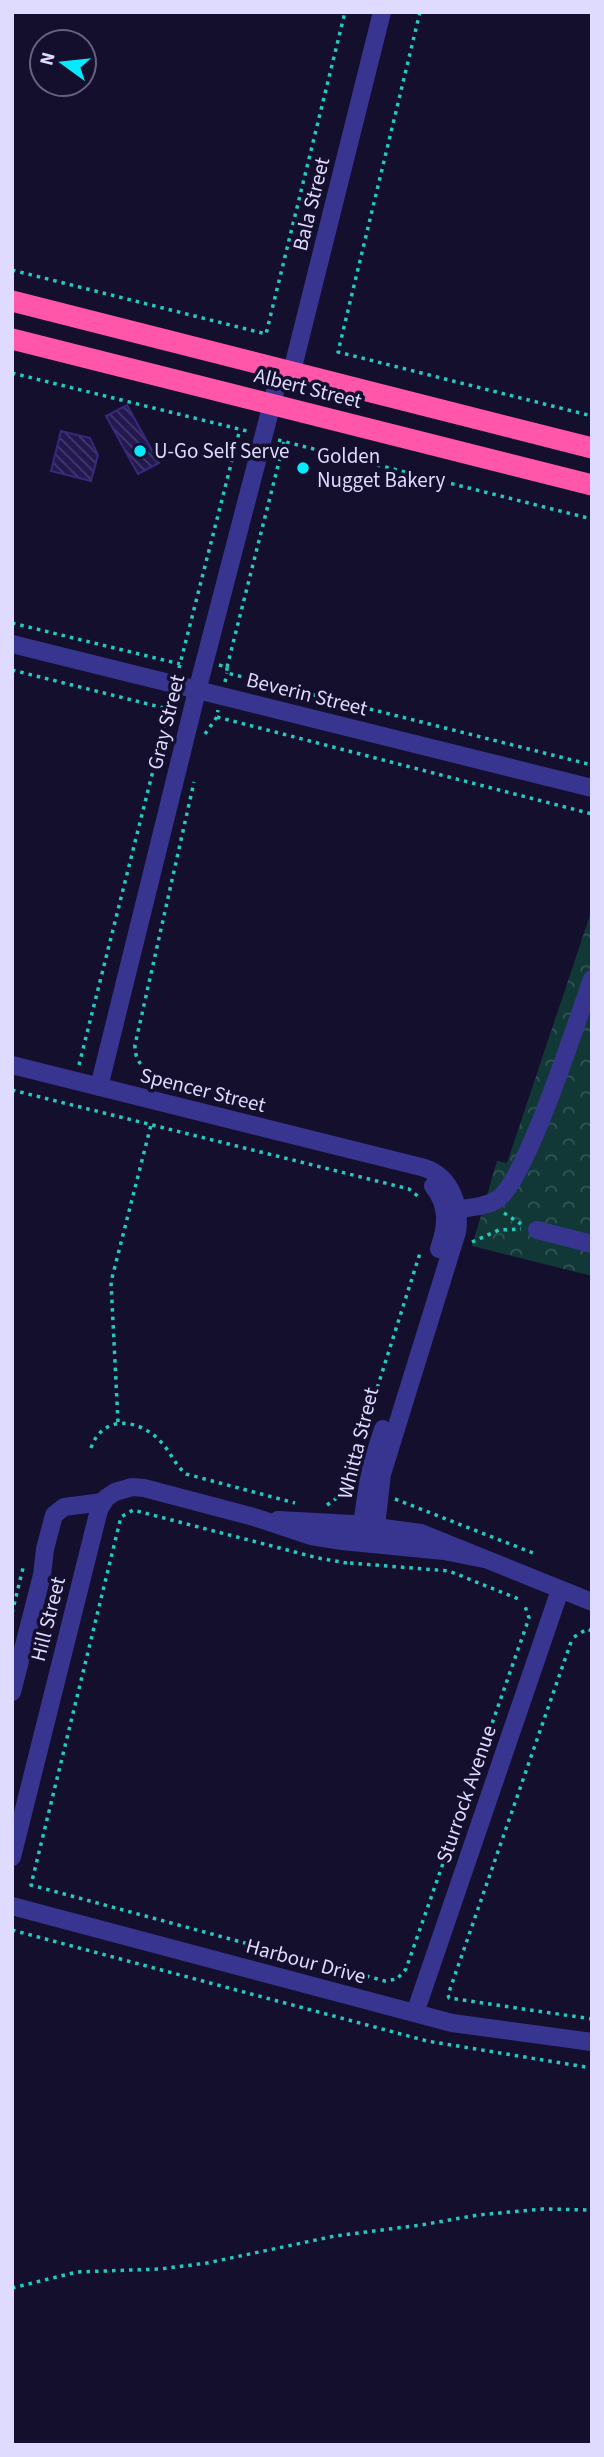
<svg xmlns="http://www.w3.org/2000/svg" width="604" height="2457" font-family="'Source Sans 3',sans-serif">
  <defs>
    <pattern id="park-crowns" width="20" height="18" patternUnits="userSpaceOnUse" patternTransform="scale(1.75)"><rect width="20" height="18" fill="#113836"/><path d="M2 6a3 3 0 1 1 6 0M12 15a3 3 0 1 1 6 0" fill="none" stroke="#335454"/></pattern>
    <pattern id="building-back-hatch" width="6" height="6" patternUnits="userSpaceOnUse" patternTransform="scale(1.75)"><rect width="6" height="6" fill="#231950"/><path d="M-1 5l2 2M0 0l6 6M5-1l2 2" fill="none" stroke="#423a6a"/></pattern>
  </defs>
  <rect width="100%" height="100%" fill="#140f2d"/>
  <path fill="url(#park-crowns)" d="M592,909v367l-120,-30 25,-85 10,2z"/>
  <path fill="url(#building-back-hatch)" stroke="#39287e" stroke-width="2" d="M127,405l32,58 -21,11 -32,-58z
    M61,431l29,7 8,17 -7,26 -40,-10z"/>
  <g fill="none" stroke-linecap="round" stroke-linejoin="round">
    <path stroke="#24cabe" stroke-width="3.5" stroke-dasharray="3.5 5" stroke-linecap="butt" d="M420,12l-82,340 254,64
      M12,270l254,64 79,-322
      M12,373l235,58
      M278,440l314,79
      M12,623l168,41
      M219,665l8,2v6l365,92
      M227,667l57,-225
      M179,668l61,-239
      M12,670l156,39
      M225,682l2,-9
      M217,717l375,97
      M205,734l12,-17 1,-7
      M79,1065l92,-366
      M161,1079c-15,-7 -27,-17 -26,-34l59,-263
      M12,1090l397,99 10,8
      M504,1213l17,11
      M472,1242l27,-12 22,-1
      M367,1420l54,-170
      M118,1422l-7,-140 40,-157
      M91,1448c12,-35 50,-29 71,-5 9,10 13,22 24,31l109,29
      M395,1499l138,54
      M327,1505l14,-10 10,-25
      M347,1563l-29,-5 -185,-48 -12,7 -90,368 354,96 12,-2 9,-10 123,-351 -5,-15
      M350,1563l99,8 72,29
      M12,1613l12,-49
      M574,1637l13,-8 5,2
      M571,1642l-123,353 1,3 143,21
      M12,1930l415,111 165,27
      M12,2288l65,-16 83,-3 47,-6 128,-27 86,-11 57,-10 65,-6 49,1"/>
    <path stroke="#383591" stroke-width="18" d="M289,383l93,-371
      M12,644l580,144
      M12,1065l413,103c26,9 36,38 32,64l-75,242 -8,70
      M99,1087l98,-396 84,-322
      M433,1186c16,20 14,40 6,63
      M446,1211c16,-3 39,-3 52,-12 29,-21 79,-179 94,-220
      M537,1230l55,14
      M278,1520l75,4 68,9 171,69
      M374,1544l-12,-19 8,-55 13,-41
      M12,1692l30,-117 3,-26 9,-34 10,-8 39,-5
      M12,1857l87,-347 7,-12 9,-6 17,-5 12,1 110,29 57,19 31,5 102,10 40,8
      M12,1906l440,117 140,19
      M415,2013l145,-423"/>
    <path stroke="#ff56a9" stroke-width="21" d="M12,301l580,147
      M12,339l580,146"/>
  </g>
  <g fill="#07e9ff" stroke="#140f2d" stroke-width="2.5">
    <circle cx="140" cy="451" r="7"/>
    <circle cx="303" cy="468" r="7"/>
  </g>
  <g text-anchor="middle" dominant-baseline="central" stroke-width="7" stroke-linejoin="round" paint-order="stroke">
    <g font-size="21" fill="#dfdbff" stroke="#140f2d">
      <text transform="translate(311 204) rotate(-76)">Bala Street</text>
      <text transform="translate(308 388) rotate(14)">Albert Street</text>
      <text transform="translate(307 694) rotate(14)">Beverin Street</text>
      <text transform="translate(166 722) rotate(-76)">Gray Street</text>
      <text transform="translate(203 1090) rotate(14)">Spencer Street</text>
      <text transform="translate(358 1443) rotate(-76)">Whitta Street</text>
      <text transform="translate(48 1619) rotate(-76)">Hill Street</text>
      <text transform="translate(466 1794) rotate(-71)">Sturrock Avenue</text>
      <text transform="translate(306 1961) rotate(15)">Harbour Drive</text>
    </g>
    <g font-size="21" fill="#dfdbff" stroke="#140f2d" text-anchor="start">
      <text x="154" y="451">U-Go Self Serve</text>
      <text x="317" y="456">Golden<tspan x="317" dy="24">Nugget Bakery</tspan></text>
    </g>
  </g>
  <rect width="604" height="2457" fill="none" stroke="#dfdbff" stroke-width="28"/>
  <g transform="translate(63 63) rotate(285)"><circle r="33" fill="#140f2d" stroke="#656181" stroke-width="2"/>
  <path d="M0-5L12 26L0 18L-12 26Z" fill="#07e9ff"/>
  <text y="-10" font-size="19" font-weight="bold" text-anchor="middle" fill="#dfdbff">N</text>
  </g>
</svg>
